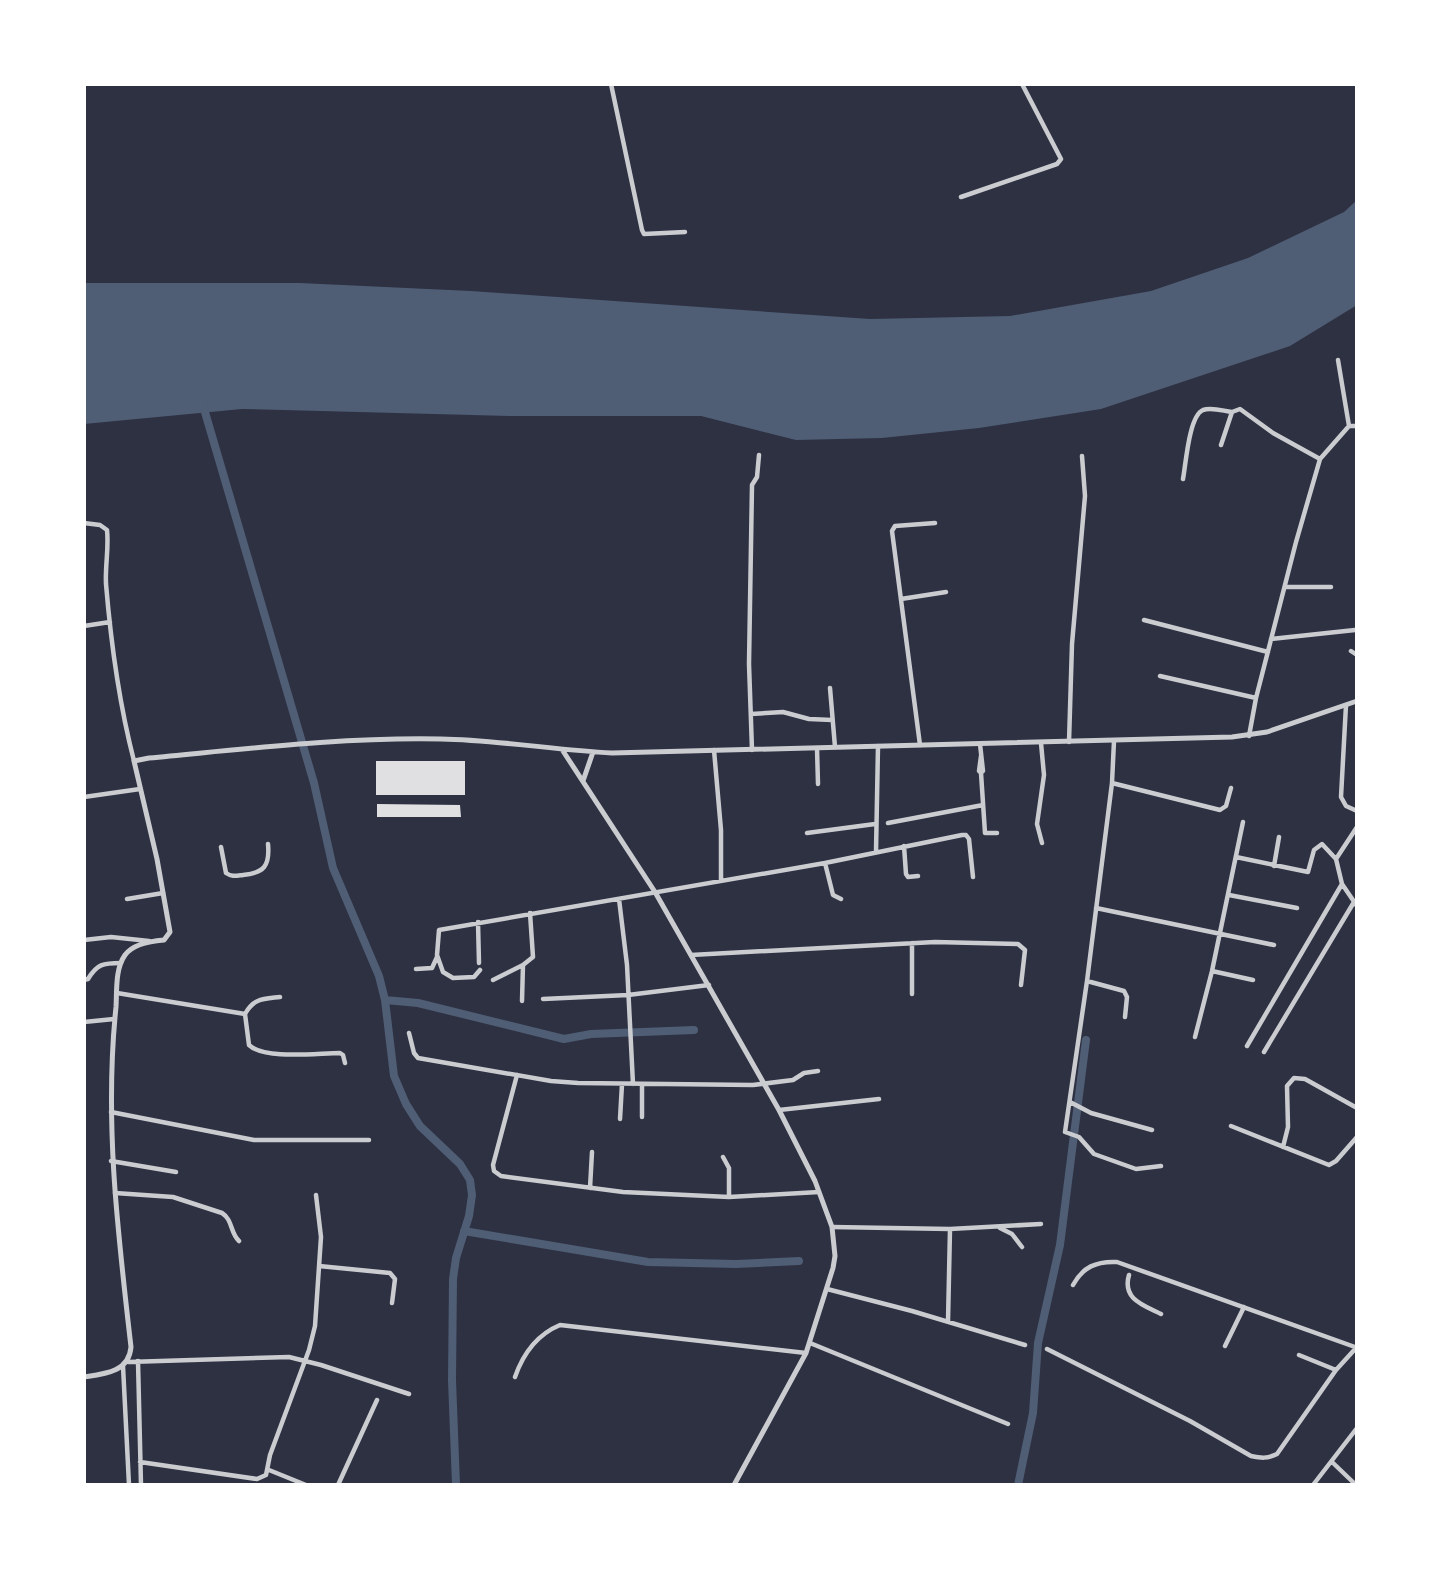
<svg xmlns="http://www.w3.org/2000/svg" width="1441" height="1569" font-family="'Zilla Slab',serif">
  <rect width="100%" height="100%" fill="#2d3142"/>
  <path fill="#4f5d75" d="M1357,200v105l-67,41 -189,63 -122,19 -97,10 -86,2 -95,-24h-192l-267,-7 -158,15v-141h216l171,8 399,28 140,-3 141,-25 97,-33 96,-46z"/>
  <g fill="none" stroke-linecap="round" stroke-linejoin="round">
    <path stroke="#4f5d75" stroke-width="8" d="M202,402l112,381 19,85 46,108 6,24 9,76 12,28 14,22 40,38 10,16 2,15 -3,21 -13,42 -3,21 -1,101 4,105
      M385,1000l33,3 146,36 27,-5 103,-4
      M464,1231l184,31 88,2 63,-3
      M1018,1485l15,-72 5,-70 22,-98 26,-205"/>
  </g>
  <path fill="#e0e0e3" d="M376,761h89v34h-89z
    M377,804l83,1 1,12h-84z"/>
  <g fill="none" stroke-linecap="round" stroke-linejoin="round">
    <path stroke="#caccd0" stroke-width="4.5" d="M611,84l31,146 2,4 41,-2
      M961,197l96,-33 4,-5 -39,-75
      M1349,426h8
      M1221,445l11,-33 8,-3 33,24 47,26
      M1183,479c3,-16 6,-63 20,-69 9,-3 20,1 29,2
      M84,523l16,2 7,5c2,18 -2,36 -1,54 5,60 13,119 28,177
      M1285,587h46
      M901,599l45,-7
      M1144,620l124,32
      M84,626l26,-4
      M1271,639l84,-9
      M1351,651l6,4
      M1160,676l96,22
      M830,688l5,59
      M1346,705l-5,92 5,9 11,5
      M751,714l32,-2 26,7 23,1
      M1249,736l7,-38 40,-156 24,-83 29,-33 -11,-66
      M1114,741l-2,42 -25,198 -22,151 14,5 15,17 42,15 25,-3
      M1069,742l3,-98 13,-148 -3,-40
      M1041,743l3,32 -7,49 5,19
      M980,744l3,27 -2,2 -2,-2 2,-15
      M920,745l-28,-214 3,-5 40,-3
      M817,748l1,36
      M714,750l7,80v51
      M752,750l-3,-86 3,-179 5,-8 2,-22
      M981,773l4,60h12
      M1112,783l108,27 6,-4 5,-18
      M84,797l56,-8
      M888,823l95,-18
      M1357,827l-21,32 6,25 15,22
      M807,833l68,-9
      M904,846l2,28 2,3 10,-1
      M221,847l5,26c6,4 9,3 17,2 21,-2 27,-9 25,-31
      M876,852l2,-106
      M1236,857l72,15 6,-22 8,-6 14,15
      M825,863l8,32 8,4
      M1274,866l5,-29
      M1229,895l68,13
      M127,899l36,-6
      M619,899l8,66 6,119
      M1096,908l178,37
      M478,922l1,41
      M84,940l27,-3 38,4
      M691,955l244,-13 83,2 7,6 -4,35
      M416,969l16,-1 5,-11
      M480,970l-6,7 -21,1 -10,-6 -6,-17 2,-25 386,-67 137,-28h4l3,4 4,38
      M1212,971l41,9
      M84,980l4,-1c9,-15 15,-16 33,-16
      M493,980l30,-15 10,-8 -3,-44
      M1087,981l37,10 3,6 -2,20
      M117,993l128,21 4,31c16,15 68,8 91,8l3,2 2,8
      M912,994v-51
      M543,999l85,-4 81,-10
      M522,1001l1,-36
      M245,1014c9,-16 18,-15 35,-17
      M84,1022l30,-3
      M409,1033l5,20 4,5 133,23 27,2 175,2 40,-5 11,-7 14,-2
      M1195,1037l17,-66 31,-149
      M1247,1046l95,-162
      M1264,1052l90,-150
      M517,1075l-24,90 1,6 7,5 122,16 106,5 90,-5
      M642,1084v33
      M1070,1102l21,11 61,17
      M779,1110l100,-11
      M111,1112l143,28h115
      M620,1119l2,-35
      M1231,1126l98,39 7,-4 21,-24
      M1283,1147l5,-20 -1,-41 7,-8 11,1 52,29
      M723,1157l6,11v29
      M111,1161l65,11
      M590,1188l2,-36
      M115,1193l58,4 49,16c11,7 8,20 17,28
      M832,1227l118,2 91,-5
      M1000,1228l12,6 10,13
      M319,1266l71,7 5,6 -3,24
      M1129,1275c-7,24 14,30 32,39
      M1073,1285c10,-18 23,-24 44,-23l238,85
      M827,1289l85,22 113,34
      M948,1322l2,-93
      M810,1343l198,81
      M1225,1346l19,-39
      M1047,1349l143,72 61,35c10,2 16,3 26,-2l59,-84 20,-22
      M1299,1355l37,15
      M138,1361l3,124
      M128,1362l161,-5 32,8 88,29
      M123,1366l6,119
      M515,1377c8,-23 21,-42 45,-52l246,28
      M140,1462l117,17 9,-4 4,-20 39,-105 6,-24 6,-89 -5,-42
      M1332,1462l24,23
      M269,1470l37,15
      M338,1485l39,-85
      M1313,1485l44,-57"/>
    <path stroke="#caccd0" stroke-width="5" d="M563,751l92,141 124,218 36,71 17,46 3,29 -2,12 -27,85 -72,132
      M583,781l10,-29
      M84,1377c21,-3 45,-5 47,-30 -13,-113 -27,-226 -15,-340 1,-16 -1,-38 9,-52 8,-11 26,-14 39,-15l6,-8 -13,-73 -23,-98 15,-3c97,-9 195,-21 292,-19 57,1 114,11 171,14l620,-16 35,-5 90,-31"/>
  </g>
  <rect width="1441" height="1569" fill="none" stroke="#ffffff" stroke-width="172"/>
</svg>
